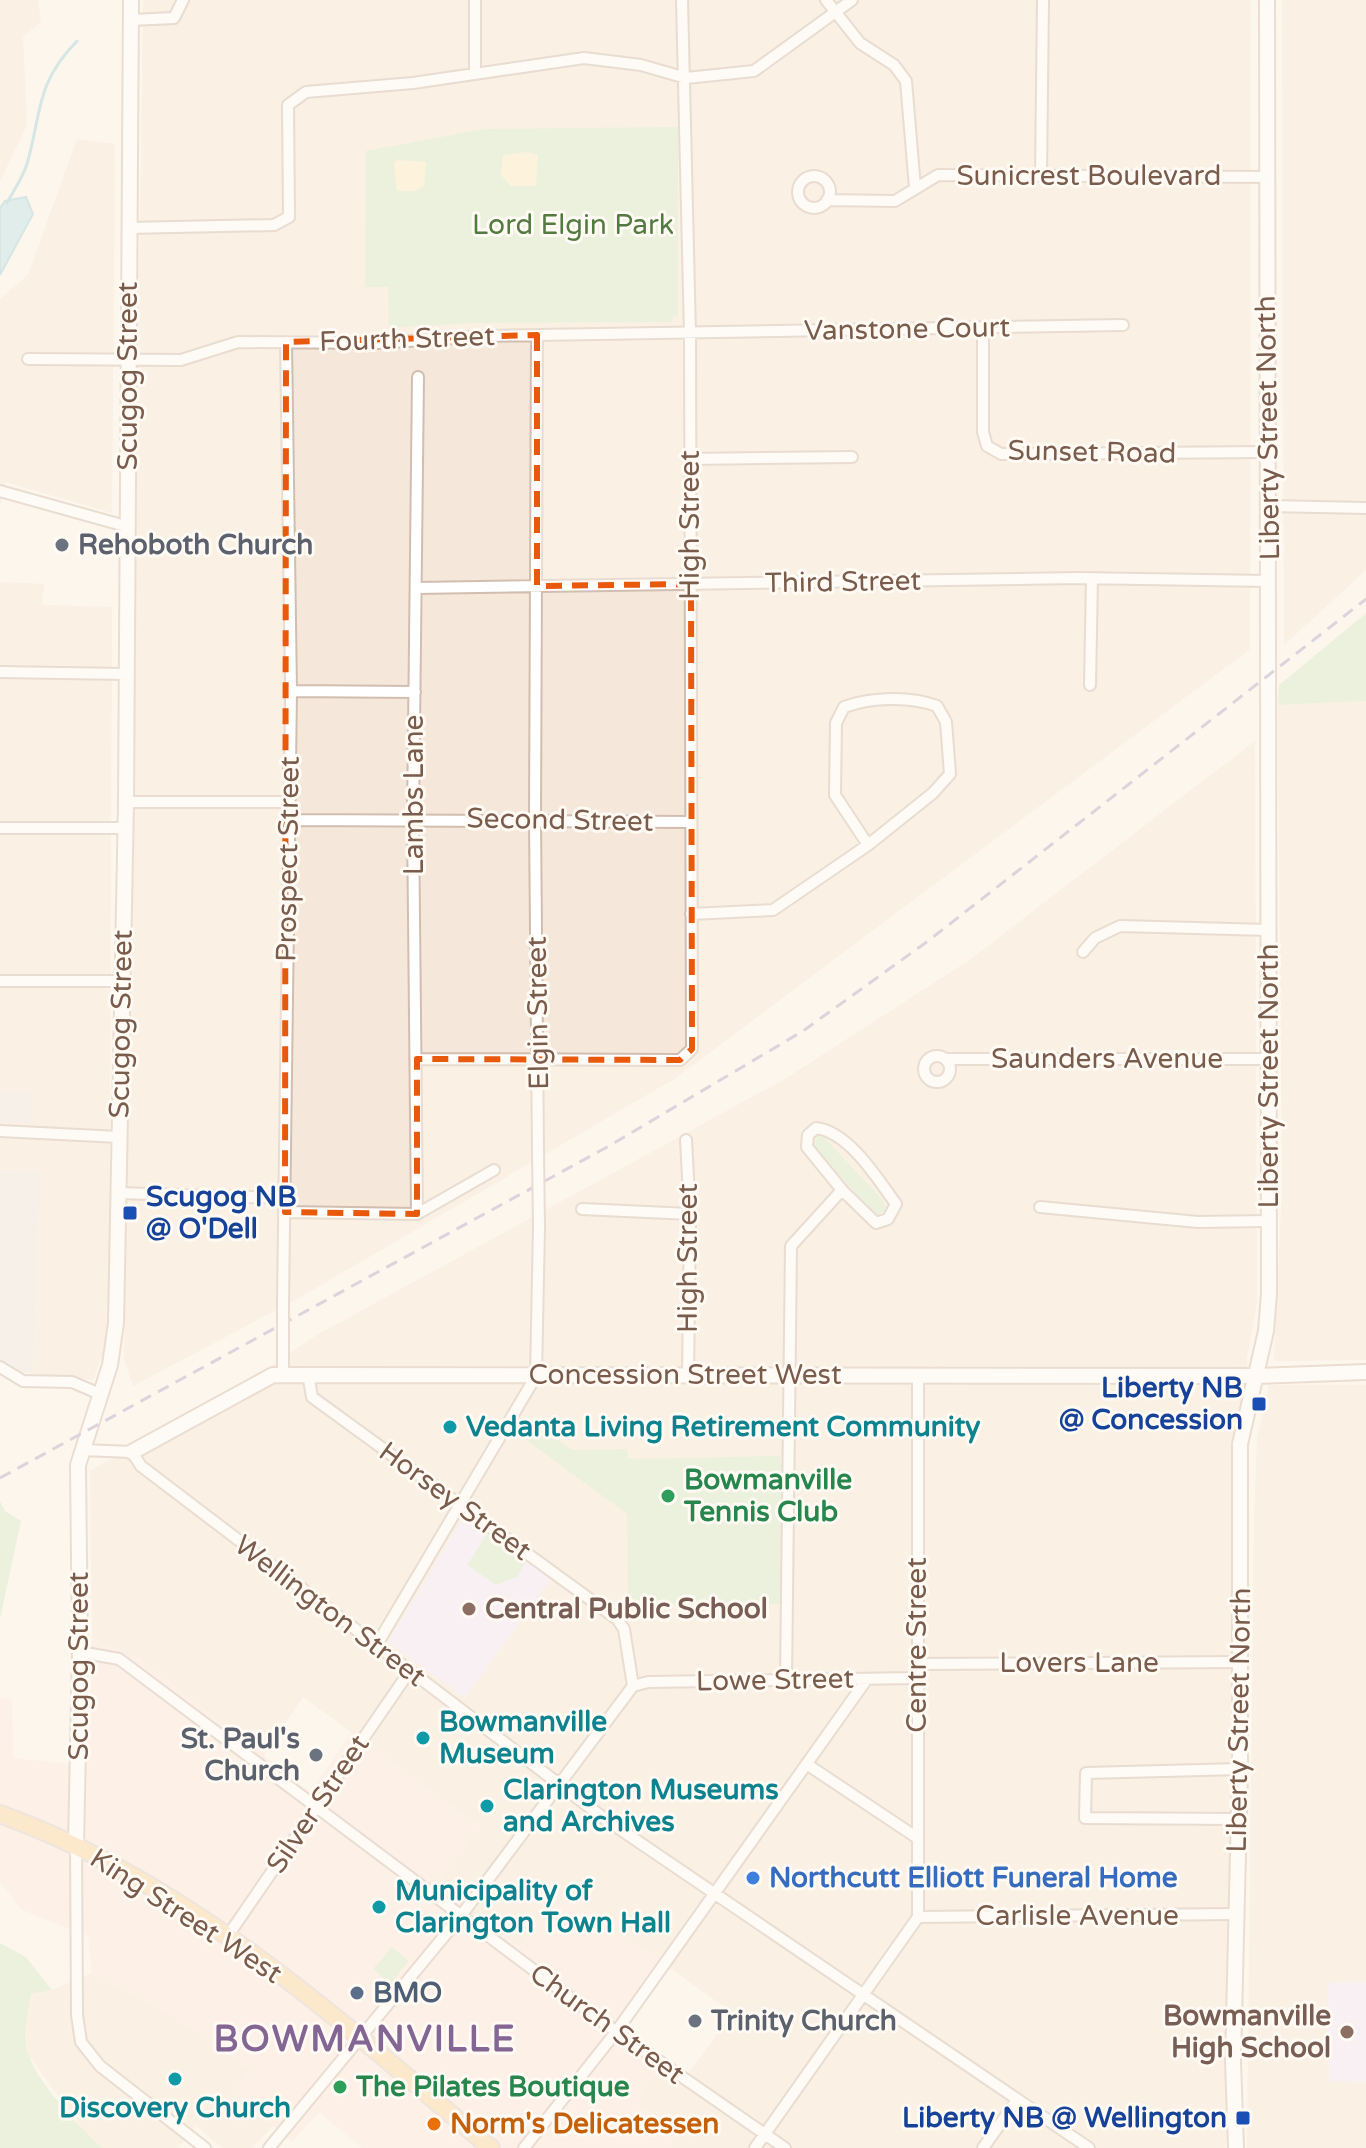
<svg xmlns="http://www.w3.org/2000/svg" width="1366" height="2148" font-family="'Varela Round',sans-serif">
  <rect width="100%" height="100%" fill="#fdf6ec"/>
  <path fill="#f5e8da" d="M0,0h38l3,22 -18,15 4,88 -27,56z
    M143,0h1108l-1,649 -576,430 -377,220 -164,87 -9,-27z
    M1282,0h84v570l-82,75z
    M77,139l38,5 -3,369 -107,-31 -5,25v-208l28,-24z
    M0,582l44,2 -2,21 70,2 -3,730 -16,43 -60,-6 7,-203 -40,-1z
    M1366,701v659l-92,1 8,-171 -4,-485z
    M1255,741l2,561 -10,55 -21,791h-555l8,-14 -43,-32 29,-42 23,14 45,-61 -169,-121 -45,55 -82,-63 44,-57 -178,-130 -40,60 -122,-98 -49,-21 -2,-167 180,-104 47,-32 468,-256 183,-118z
    M1269,1385h97v597l-38,1 1,97 37,2v66h-119l7,-626 3,-84z
    M92,1973l87,48 70,49 -16,21 40,35 -21,22h-29l-27,-22 -18,22h-76l-17,-16 -57,-77 -2,-29 5,-32 21,-4z"/>
  <path fill="#fde8e0" d="M92,1638l49,21 169,133 43,-61 128,97 -44,56 81,63 45,-56 107,77 -46,59 41,33 -29,42 43,32 -8,14h-309l-43,-36 -27,30 -59,-51 15,-21 -69,-49 -87,-48 -4,-37 -66,-26 -22,-28v-184l12,2 1,58 74,8z"/>
  <path fill="#efe9e4" d="M0,1091l33,1 -1,31 -32,-1z
    M0,1170l40,1 -7,203 -33,-6z"/>
  <path fill="#f3e8fa" d="M466,1513l87,63 -88,122 -77,-56z
    M1366,1982v100l-37,-1 -1,-98z"/>
  <path fill="#d8ecc9" d="M678,127v189l-5,1 -1,5 -201,1 -82,5 -1,-41h-23l1,-136 118,-22z
    M1366,613v88l-88,4 1,-20z
    M817,1136h6l59,63 5,12 -12,4 -61,-68z
    M527,1417l45,33 55,-1 1,10 153,-3v148l-153,-1 -1,-89 -110,-81z
    M0,1501l5,10 16,10 -21,98z
    M489,1531l38,28 -10,18 -21,8 -29,-20z
    M0,1943l26,14 26,33 -21,4c-3,19 -9,43 -2,62 11,30 50,70 73,92h-102z
    M392,1947l17,14 -19,23 -17,-15z"/>
  <path fill="#fcefc7" d="M527,152l11,3 -2,31h-25l-10,-11 2,-20z
    M397,160l29,2 -2,24 -9,5h-18l-3,-27z"/>
  <path fill="#bfe3e8" stroke="#a5d3da" stroke-width="2" d="M26,197l7,17 -33,61v-67l5,-7z"/>
  <g fill="none" stroke-linecap="round" stroke-linejoin="round">
    <path stroke="#a5d3da" stroke-width="3" d="M7,203c7,-13 16,-26 20,-39 15,-52 8,-80 50,-123"/>
    <g stroke="#d1beb0" stroke-width="14">
      <path id="street" d="M475,0v73
        M826,0l34,43 34,22 12,16 9,107
        M131,20l43,-2 9,-18
        M1041,176l2,-176
        M798 192a16 16 0 1 1 32 0a16 16 0 1 1-32 0Z
        M827,200l68,1 43,-26 328,2
        M128,228l146,-3 15,-8 -1,-112 18,-13 107,-9 171,-25 57,7 45,13 68,-7 98,-71
        M983,329v103l4,14 14,8 266,-2
        M537,335l-2,485 3,331
        M28,359l153,1 57,-18 139,1 108,-7 638,-11
        M689,459l163,-2
        M0,491l129,36
        M1268,506l98,2
        M416,588l662,-10 191,3
        M0,672l126,2
        M1090,685l2,-107
        M291,691l124,1
        M126,802h162
        M288,820l401,2
        M0,828h126
        M691,914l82,-4 95,-65 65,-52 17,-19 -4,-52 -9,-16c-27,-10 -65,-9 -93,1l-8,16 -1,72 33,50
        M1083,952l12,-14 25,-12 149,4
        M0,981h121
        M924 1069a13 13 0 1 1 26 0a13 13 0 1 1-26 0Z
        M417,1059l263,1 12,-11 -2,-715 -8,-334
        M945,1059h323
        M816,1128c33,4 61,50 80,76l-8,15 -12,4 -34,-33 -35,-43 1,-12z
        M0,1131l119,6
        M686,1140l4,74 -2,162
        M118,1193l167,5
        M1040,1207l158,15 71,-1
        M582,1209l108,5
        M285,1212l132,2 77,-44
        M417,1214l-4,-396 5,-441
        M283,1303l8,-612 -5,-349
        M0,1367l23,14 49,1 28,12
        M308,1374l4,23 305,222 7,10 9,57
        M918,1374v543
        M283,1375v-22
        M82,1450l50,2 9,14 464,353 484,329
        M376,1646l160,-270 3,-149
        M80,1652l39,7 488,366 178,123
        M918,1664l322,-2
        M786,1681l5,-435 51,-56
        M633,1686l15,-4 270,-4
        M808,1765l108,72
        M1238,1819l-153,-1 1,-45 154,-4
        M76,1844l1,171 4,27 19,24 105,82
        M918,1917l319,-3
        M227,1937l182,-265
        M269,2148l191,-231 173,-231
        M524,2148l92,-116 251,-353
        M755,2148l163,-231
        M983,2148l34,-48"/>
    </g>
    <g stroke="#d6c0b0" stroke-width="18">
      <path id="secondary" d="M132,1452l141,-77 984,1 109,-4
        M76,1844l4,-192 -2,-187 32,-100 6,-42 10,-521 5,-802
        M1236,2148l-3,-87 7,-292v-325l26,-113 3,-38 -2,-1293"/>
    </g>
    <g stroke="#dad1cd" stroke-width="20">
      <path id="primary" d="M0,1814c186,67 342,208 491,334"/>
    </g>
    <use href="#street" stroke="#fff" stroke-width="10"/>
    <use href="#secondary" stroke="#fff" stroke-width="14"/>
    <use href="#primary" stroke="#fbd9a5" stroke-width="16"/>
    <path stroke="#b9a8c9" stroke-width="3" stroke-dasharray="12 8" stroke-linecap="butt" d="M0,1478l609,-332 194,-115 125,-90 438,-342"/>
    <g stroke="#d1beb0" stroke-width="14" stroke-linecap="butt">
      <path id="street-bridge" d="M538,1151l1,76
        M283,1303v50"/>
    </g>
    <use href="#street-bridge" stroke="#fff" stroke-width="10"/>
  </g>
  <path d="M0 0H1366V2148H0ZM537,335v251l154,-2 1,465 -12,11 -263,-1v155l-132,-2 1,-870z" fill="#fdf6ec" fill-opacity=".55" fill-rule="evenodd"/>
  <path fill="none" stroke="#e8590c" stroke-width="6" stroke-dasharray="16 10" stroke-linejoin="round" d="M537,335v251l154,-2 1,465 -12,11 -263,-1v155l-132,-2 1,-870z"/>
  <g fill="#6b7280" stroke="#fffaf3" stroke-width="3">
    <circle cx="62" cy="545" r="8"/>
    <circle cx="316" cy="1755" r="8"/>
    <circle cx="695" cy="2021" r="8"/>
  </g>
  <g fill="#1a4fb4" stroke="#fffaf3" stroke-width="3">
    <rect x="122" y="1205" width="16" height="16" rx="4"/>
    <rect x="1251" y="1396" width="16" height="16" rx="4"/>
    <rect x="1235" y="2110" width="16" height="16" rx="4"/>
  </g>
  <g fill="#0f9aa8" stroke="#fffaf3" stroke-width="3">
    <circle cx="450" cy="1427" r="8"/>
    <circle cx="423" cy="1738" r="8"/>
    <circle cx="487" cy="1806" r="8"/>
    <circle cx="379" cy="1907" r="8"/>
    <circle cx="175" cy="2079" r="8"/>
  </g>
  <g fill="#2e9e5b" stroke="#fffaf3" stroke-width="3">
    <circle cx="668" cy="1496" r="8"/>
    <circle cx="340" cy="2087" r="8"/>
  </g>
  <g fill="#8d6e63" stroke="#fffaf3" stroke-width="3">
    <circle cx="469" cy="1609" r="8"/>
    <circle cx="1347" cy="2032" r="8"/>
  </g>
  <circle fill="#3f7fe0" stroke="#fffaf3" stroke-width="3" cx="753" cy="1878" r="8"/>
  <circle fill="#5c6f8a" stroke="#fffaf3" stroke-width="3" cx="357" cy="1993" r="8"/>
  <circle fill="#e8710a" stroke="#fffaf3" stroke-width="3" cx="434" cy="2124" r="8"/>
  <g text-anchor="middle" dominant-baseline="central" stroke-width="6" stroke-linejoin="round" paint-order="stroke">
    <g font-size="28" fill="#7a5c4d" stroke="#fffaf3">
      <text x="1089" y="176">Sunicrest Boulevard</text>
      <text transform="translate(907 329) rotate(-1)">Vanstone Court</text>
      <text transform="translate(407 339) rotate(-2)">Fourth Street</text>
      <text transform="translate(128 376) rotate(-90)">Scugog Street</text>
      <text transform="translate(1268 428) rotate(-91)">Liberty Street North</text>
      <text transform="translate(1092 452) rotate(1)">Sunset Road</text>
      <text transform="translate(690 525) rotate(-90)">High Street</text>
      <text transform="translate(843 582) rotate(-1)">Third Street</text>
      <text transform="translate(414 795) rotate(-90)">Lambs Lane</text>
      <text transform="translate(560 820) rotate(1)">Second Street</text>
      <text transform="translate(288 859) rotate(-89)">Prospect Street</text>
      <text transform="translate(538 1013) rotate(-91)">Elgin Street</text>
      <text transform="translate(121 1024) rotate(-89)">Scugog Street</text>
      <text x="1107" y="1059">Saunders Avenue</text>
      <text transform="translate(1269 1076) rotate(-90)">Liberty Street North</text>
      <text transform="translate(688 1258) rotate(-90)">High Street</text>
      <text x="685" y="1375">Concession Street West</text>
      <text transform="translate(455 1501) rotate(36)">Horsey Street</text>
      <text transform="translate(330 1611) rotate(37)">Wellington Street</text>
      <text transform="translate(917 1645) rotate(-90)">Centre Street</text>
      <text x="1079" y="1663">Lovers Lane</text>
      <text transform="translate(79 1666) rotate(-90)">Scugog Street</text>
      <text transform="translate(775 1680) rotate(-1)">Lowe Street</text>
      <text transform="translate(1239 1720) rotate(-89)">Liberty Street North</text>
      <text transform="translate(318 1804) rotate(-56)">Silver Street</text>
      <text transform="translate(186 1916) rotate(33)">King Street West</text>
      <text x="1077" y="1916">Carlisle Avenue</text>
      <text transform="translate(607 2024) rotate(36)">Church Street</text>
    </g>
    <g font-size="28" fill="#537a41" stroke="#fffaf3">
      <text x="573" y="225">Lord Elgin Park</text>
    </g>
    <g font-size="28" font-weight="bold" fill="#5b616d" stroke="#fffaf3" text-anchor="start">
      <text x="78" y="545">Rehoboth Church</text>
      <text x="300" y="1739" text-anchor="end">St. Paul's<tspan x="300" dy="32">Church</tspan></text>
      <text x="711" y="2021">Trinity Church</text>
    </g>
    <g font-size="28" font-weight="bold" fill="#164399" stroke="#fffaf3" text-anchor="end">
      <text x="146" y="1197" text-anchor="start">Scugog NB<tspan x="146" dy="32">@ O'Dell</tspan></text>
      <text x="1243" y="1388">Liberty NB<tspan x="1243" dy="32">@ Concession</tspan></text>
      <text x="1227" y="2118">Liberty NB @ Wellington</text>
    </g>
    <g font-size="28" font-weight="bold" fill="#0d838f" stroke="#fffaf3" text-anchor="start">
      <text x="466" y="1427">Vedanta Living Retirement Community</text>
      <text x="439" y="1722">Bowmanville<tspan x="439" dy="32">Museum</tspan></text>
      <text x="503" y="1790">Clarington Museums<tspan x="503" dy="32">and Archives</tspan></text>
      <text x="395" y="1891">Municipality of<tspan x="395" dy="32">Clarington Town Hall</tspan></text>
      <text x="175" y="2108" text-anchor="middle">Discovery Church</text>
    </g>
    <g font-size="28" font-weight="bold" fill="#27864d" stroke="#fffaf3" text-anchor="start">
      <text x="684" y="1480">Bowmanville<tspan x="684" dy="32">Tennis Club</tspan></text>
      <text x="356" y="2087">The Pilates Boutique</text>
    </g>
    <g font-size="28" font-weight="bold" fill="#785e54" stroke="#fffaf3" text-anchor="start">
      <text x="485" y="1609">Central Public School</text>
      <text x="1331" y="2016" text-anchor="end">Bowmanville<tspan x="1331" dy="32">High School</tspan></text>
    </g>
    <g font-size="28" font-weight="bold" fill="#366cbe" stroke="#fffaf3" text-anchor="start">
      <text x="769" y="1878">Northcutt Elliott Funeral Home</text>
    </g>
    <g font-size="28" font-weight="bold" fill="#4e5e75" stroke="#fffaf3" text-anchor="start">
      <text x="373" y="1993">BMO</text>
    </g>
    <g font-size="28" font-weight="bold" fill="#c56008" stroke="#fffaf3" text-anchor="start">
      <text x="450" y="2124">Norm's Delicatessen</text>
    </g>
    <g font-size="36" font-weight="bold" letter-spacing="2" fill="#846695" stroke="#fffaf3">
      <text x="365" y="2039">BOWMANVILLE</text>
    </g>
  </g>
</svg>
